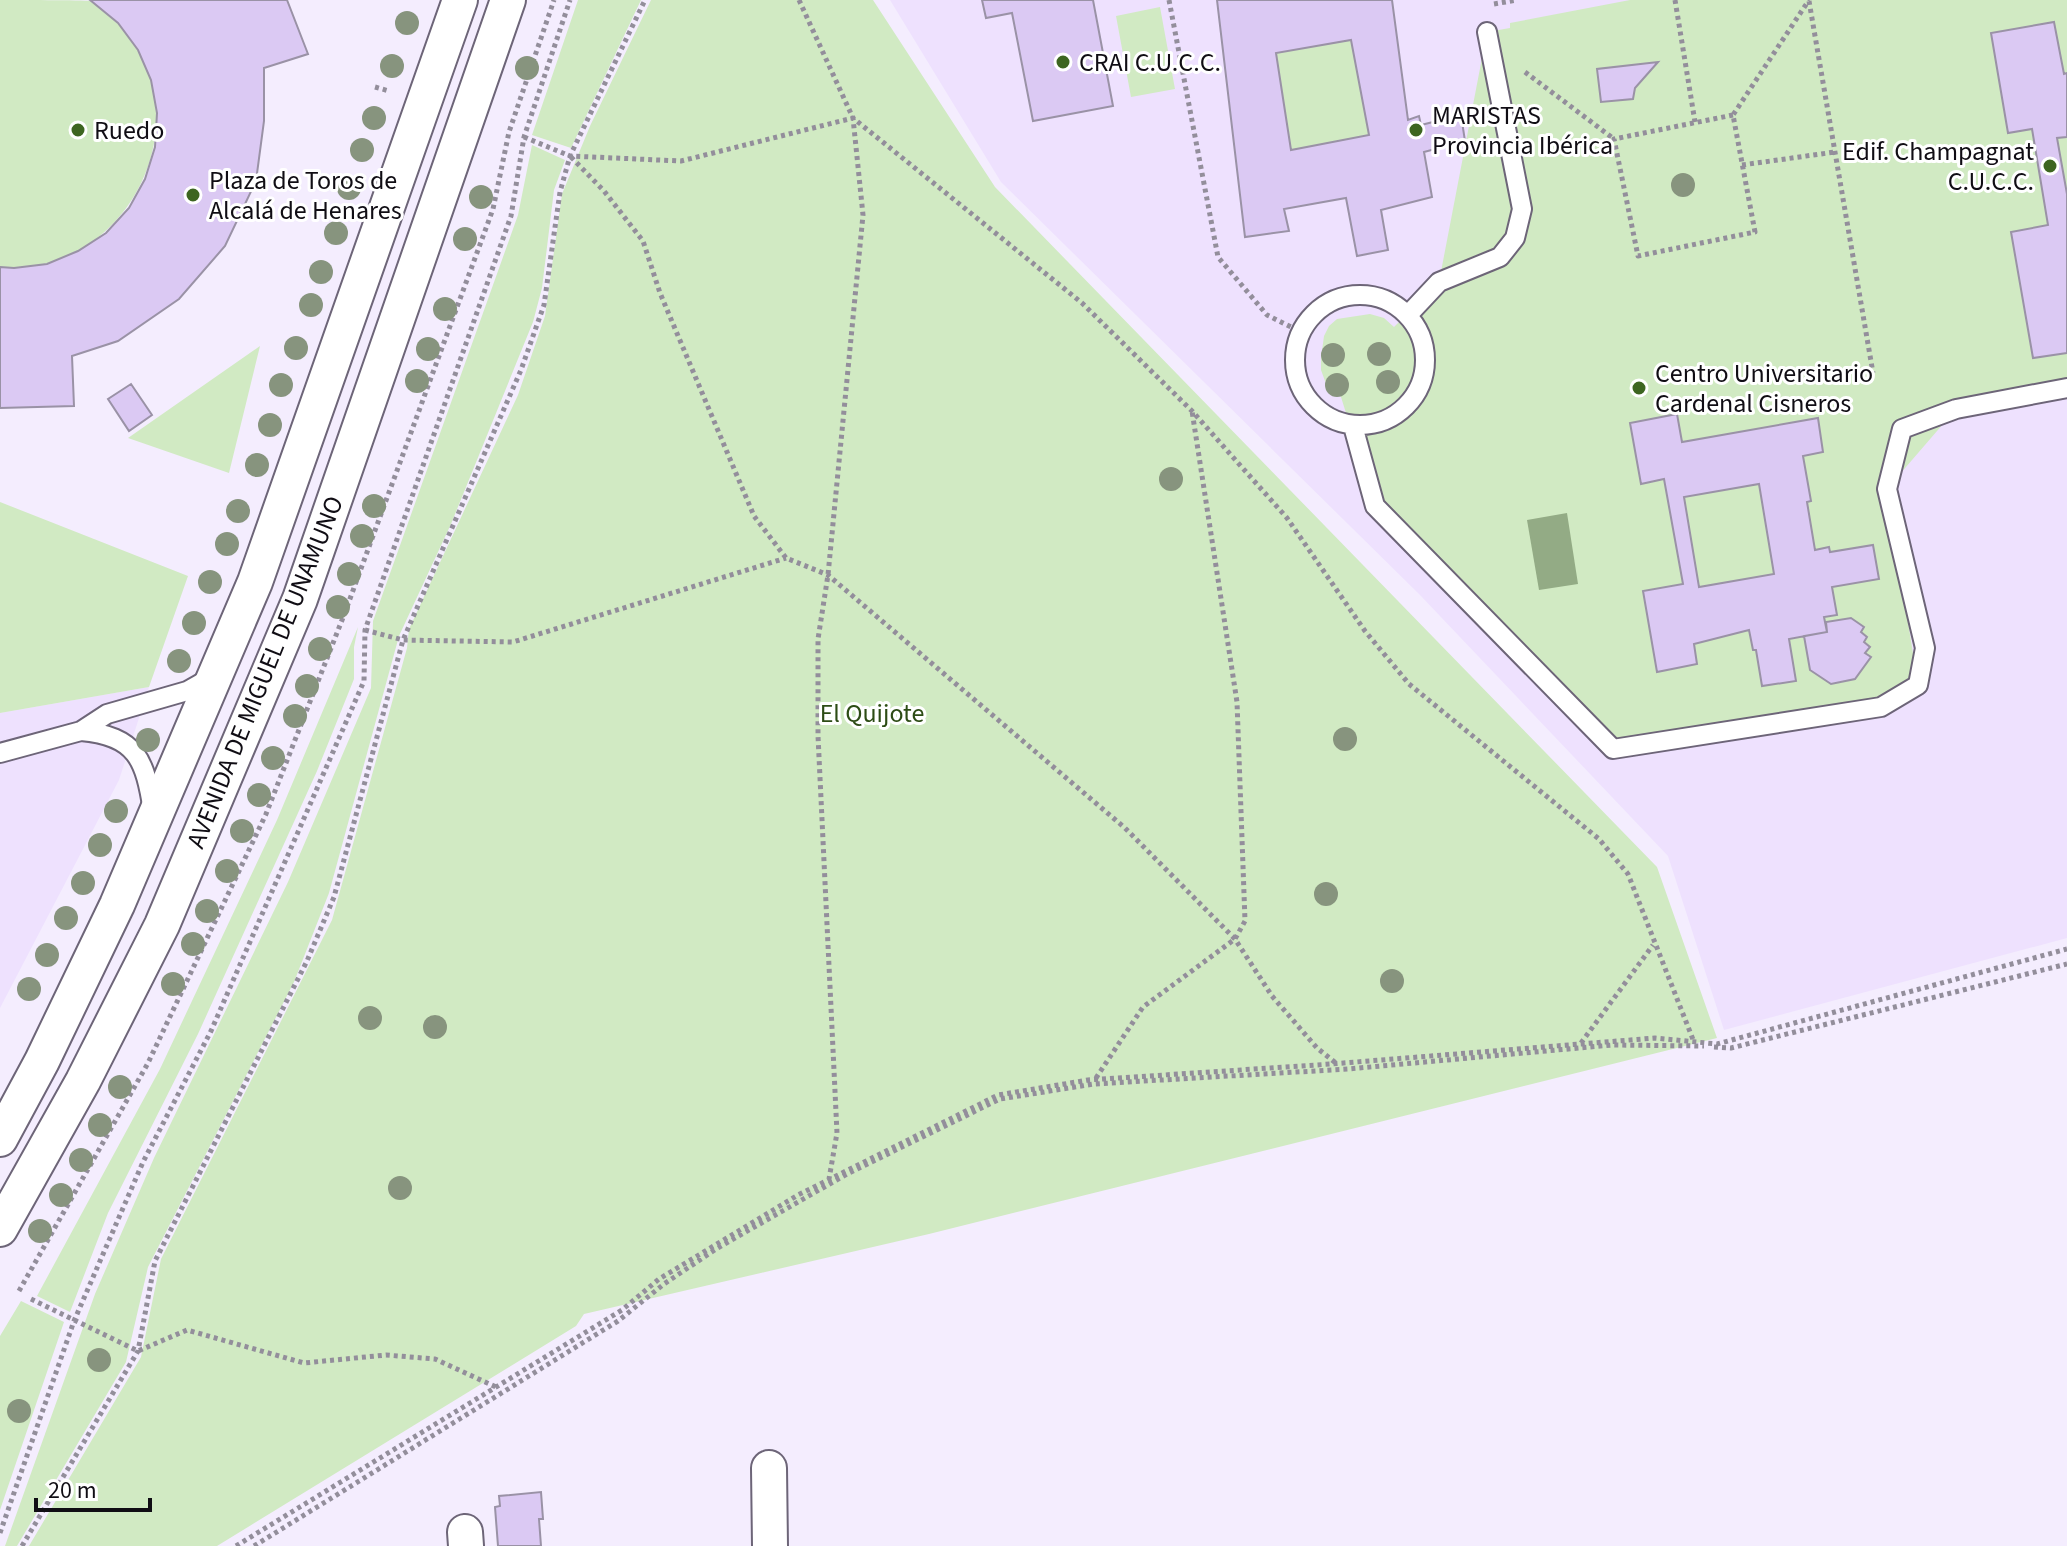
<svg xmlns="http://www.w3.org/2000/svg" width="2067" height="1546" font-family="'Source Sans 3',sans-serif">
  <rect width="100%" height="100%" fill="#f4edfe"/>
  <path fill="#eee1fe" d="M890,0h1177v938l-343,92 -56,-174 -248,-261 -419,-413z
    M149,687l-30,93 -119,228v-295z"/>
  <path fill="#d1eac3" d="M0,0c15,0 82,0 91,1 16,7 29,25 39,38 71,95 -12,240 -130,228z
    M578,0h63l-70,148 -39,-13z
    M651,0h222l122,187 662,680 60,171 -788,196 -345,80 -8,12 -359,220h-188l112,-189 20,-98 171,-339 75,-272 2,-19 109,-234 27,-79 17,-122 28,-68z
    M1630,0h437v388l-111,21 -69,80 31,196 -37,22 -268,42 -238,-243 -34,-109 -16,-16 -4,-11v-12l3,-22 5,-10 8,-7 33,-5 14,4 10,9 45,-45 48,-250 23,-4v-5z
    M1160,7l15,82 -44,8 -15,-81z
    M1351,40l18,95 -78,15 -15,-97z
    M532,145l33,15 -11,30 -12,98 -9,34 -82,202 -52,112 -70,257 -35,89 -146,285 -22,95 -109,184h-12l90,-252 59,-136 134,-276 83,-194 2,-67 145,-406z
    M260,346l-31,127 -101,-35z
    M0,502l188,74 -39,111 -149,26z
    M358,627l-4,20v32l-37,92 -119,263 -90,179 -38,99 -33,-16 123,-227 117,-249z
    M21,1301l43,21 -64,188v-174z"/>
  <path fill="#93ab85" d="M1567,513l11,71 -39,6 -12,-70z"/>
  <path fill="#dbc9f3" stroke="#9a92a6" stroke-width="2" fill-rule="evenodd" d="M90,0h197l21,54 -44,14v53l-8,60 -31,65 -46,53 -61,42 -46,15 2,50 -74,2v-141l14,1 33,-4 31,-13 28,-18 23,-25 16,-29 10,-32 2,-34 -6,-33 -13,-30 -20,-27z
    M982,0h111l20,106 -80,15 -21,-108 -26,5z
    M1217,0h175l16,120 11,-4 2,9 40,-10 4,26 -41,11 8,45 -51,13 7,40 -31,6 -11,-58 -62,11 5,22 -44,6zM1351,40l18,95 -78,15 -15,-97z
    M2054,22l10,52 3,-1v64l-10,1 10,56v159l-34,5 -22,-126 37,-7 -16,-96 -24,4 -17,-100z
    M1658,62l-23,26 -2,11 -32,3 -4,-33z
    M131,384l21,31 -23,16 -21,-32z
    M1677,414l5,28 136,-24 5,34 -20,4 8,45 -4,1 8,48 14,-3 1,5 43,-7 6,34 -47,8 5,28 -13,2 3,15 -38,7 7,42 -34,5 -6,-36h-3l-4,-20 -55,14 3,20 -40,8 -14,-81 40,-7 -19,-105 -23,5 -11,-61zM1759,484l15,90 -75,13 -15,-90z
    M1851,618l13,9 -3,5 6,5 -3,5 6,5 -5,6 6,4 -16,22 -24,5 -21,-14 -6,-34 23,-4 -1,-10z
    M541,1492l2,27h-4l2,27h-43l-3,-39 5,-1 -1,-10z"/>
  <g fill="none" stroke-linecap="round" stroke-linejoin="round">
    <g stroke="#6d6578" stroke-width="22">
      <path id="service" d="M1295 360a65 65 0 1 1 130 0a65 65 0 1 1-130 0Z
        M1408,315l31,-33 61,-25 15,-19 7,-29 -35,-177
        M1353,426l22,80 238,243 268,-42 37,-22 7,-37 -38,-159 15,-60 54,-20 111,-21
        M0,753l81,-22
        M153,811c-8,-51 -16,-75 -72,-80l26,-17 80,-23 23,-13"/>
    </g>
    <g stroke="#6d6578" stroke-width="38">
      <path id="minor" d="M0,1139l42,-78 75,-156 138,-323 205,-582
        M0,1229l83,-148 79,-156 138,-326 208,-599
        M769,1468l1,78
        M465,1532l1,14"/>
    </g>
    <path stroke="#938e9b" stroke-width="5" stroke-dasharray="4 4" stroke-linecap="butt" d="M799,0l54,118 10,97 -35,360 -10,64v97l19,397 -8,46
      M1169,0l49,257 49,58 34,17
      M1675,0l20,122
      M1809,1l64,372
      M1494,4l23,-4
      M1525,72l89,67
      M375,87l14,4
      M1733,115l-119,24 24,117 117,-24 -22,-117 76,-115
      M524,137l46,19 111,5 172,-43 229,185 110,108 95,107 78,113 44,53 190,155 29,35 66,168
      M571,157l33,34 39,50 17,52 94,223 32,42 42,17 297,253 110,111 37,57 45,52 20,16
      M1742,165l93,-13
      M365,630l38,10 110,2 273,-84
      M1581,1043l72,-98
      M1714,1047l17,1 336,-84
      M1096,1078l47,-71 92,-68 10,-18 -8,-219 -45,-291
      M19,1291l129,-228 118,-249 78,-199 149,-406 16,-77 45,-132
      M31,1299l107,52 49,-21 117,33 82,-8 49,4 61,28
      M0,1533l74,-212 69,-159 68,-131 153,-350 1,-51 146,-414 13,-79 46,-137
      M22,1546l116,-195 17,-90 152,-300 27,-64 69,-257 118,-270 23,-65 16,-113 10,-36 75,-156
      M236,1546l386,-236 37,-31 139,-84 200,-100 90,-15 243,-16 324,-26 62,6 350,-95
      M254,1546l364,-225 46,-37 52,-35 131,-75 153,-75 94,-15 254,-15 264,-24 92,1"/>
    <use href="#service" stroke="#fff" stroke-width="18"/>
    <use href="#minor" stroke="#fff" stroke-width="34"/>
  </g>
  <g fill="#87947e">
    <circle cx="407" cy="23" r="12"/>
    <circle cx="392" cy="66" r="12"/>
    <circle cx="527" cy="68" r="12"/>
    <circle cx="374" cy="118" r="12"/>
    <circle cx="362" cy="150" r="12"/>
    <circle cx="1683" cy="185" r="12"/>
    <circle cx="349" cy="188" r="12"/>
    <circle cx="481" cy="197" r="12"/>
    <circle cx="336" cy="233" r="12"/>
    <circle cx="465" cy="239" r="12"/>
    <circle cx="321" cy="272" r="12"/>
    <circle cx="311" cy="305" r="12"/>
    <circle cx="445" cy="309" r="12"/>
    <circle cx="296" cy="348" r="12"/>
    <circle cx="428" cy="349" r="12"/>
    <circle cx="1379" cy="354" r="12"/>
    <circle cx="1333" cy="355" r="12"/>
    <circle cx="417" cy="381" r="12"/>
    <circle cx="1388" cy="382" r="12"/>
    <circle cx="281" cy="385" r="12"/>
    <circle cx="1337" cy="385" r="12"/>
    <circle cx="270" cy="425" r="12"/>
    <circle cx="257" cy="465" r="12"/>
    <circle cx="1171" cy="479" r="12"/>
    <circle cx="374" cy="506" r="12"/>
    <circle cx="238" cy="511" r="12"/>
    <circle cx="362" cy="536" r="12"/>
    <circle cx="227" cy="544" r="12"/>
    <circle cx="349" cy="574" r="12"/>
    <circle cx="210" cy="582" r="12"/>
    <circle cx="338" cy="607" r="12"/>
    <circle cx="194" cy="623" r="12"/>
    <circle cx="320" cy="649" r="12"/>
    <circle cx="179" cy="661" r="12"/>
    <circle cx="307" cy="686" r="12"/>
    <circle cx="295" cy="716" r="12"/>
    <circle cx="1345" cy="739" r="12"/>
    <circle cx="148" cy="740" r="12"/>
    <circle cx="273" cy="758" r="12"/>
    <circle cx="259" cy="795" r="12"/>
    <circle cx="116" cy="811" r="12"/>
    <circle cx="242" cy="831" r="12"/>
    <circle cx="100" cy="845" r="12"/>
    <circle cx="227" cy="871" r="12"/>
    <circle cx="83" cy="883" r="12"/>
    <circle cx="1326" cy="894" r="12"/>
    <circle cx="207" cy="911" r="12"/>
    <circle cx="66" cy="918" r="12"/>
    <circle cx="193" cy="944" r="12"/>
    <circle cx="47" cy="955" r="12"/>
    <circle cx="1392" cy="981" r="12"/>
    <circle cx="173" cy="984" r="12"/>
    <circle cx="29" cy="989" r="12"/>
    <circle cx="370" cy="1018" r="12"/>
    <circle cx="435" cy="1027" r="12"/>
    <circle cx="120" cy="1087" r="12"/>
    <circle cx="100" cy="1125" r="12"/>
    <circle cx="81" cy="1160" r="12"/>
    <circle cx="400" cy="1188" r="12"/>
    <circle cx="61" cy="1195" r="12"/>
    <circle cx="40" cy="1231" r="12"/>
    <circle cx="99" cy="1360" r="12"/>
    <circle cx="19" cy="1411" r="12"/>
  </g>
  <g fill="#3d6520" stroke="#fff" stroke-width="3">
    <circle cx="1063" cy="62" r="8"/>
    <circle cx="78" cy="130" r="8"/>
    <circle cx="1416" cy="130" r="8"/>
    <circle cx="2050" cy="166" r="8"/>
    <circle cx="193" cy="195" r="8"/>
    <circle cx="1639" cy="388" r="8"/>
  </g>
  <g text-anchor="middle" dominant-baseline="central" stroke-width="6" stroke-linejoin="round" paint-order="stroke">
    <g font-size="26" fill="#100d14" stroke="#fff" text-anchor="start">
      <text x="1079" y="62">CRAI C.U.C.C.</text>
      <text x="1432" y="115">MARISTAS<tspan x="1432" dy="30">Provincia Ibérica</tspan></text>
      <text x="94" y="130">Ruedo</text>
      <text x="2034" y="151" text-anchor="end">Edif. Champagnat<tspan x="2034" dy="30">C.U.C.C.</tspan></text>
      <text x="209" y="180">Plaza de Toros de<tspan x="209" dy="30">Alcalá de Henares</tspan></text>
      <text x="1655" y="373">Centro Universitario<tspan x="1655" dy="30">Cardenal Cisneros</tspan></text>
    </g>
    <g font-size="26" fill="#100d14" stroke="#fff">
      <text transform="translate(265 672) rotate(-68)">AVENIDA DE MIGUEL DE UNAMUNO</text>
    </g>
    <g font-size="26" fill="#2d4c15" stroke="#fff">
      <text x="872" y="713">El Quijote</text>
    </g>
  </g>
  <path d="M36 1498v12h114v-12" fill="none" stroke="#100d14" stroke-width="4"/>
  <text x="48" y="1498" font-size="24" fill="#100d14" stroke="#ffffff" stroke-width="6" paint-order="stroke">20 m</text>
</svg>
